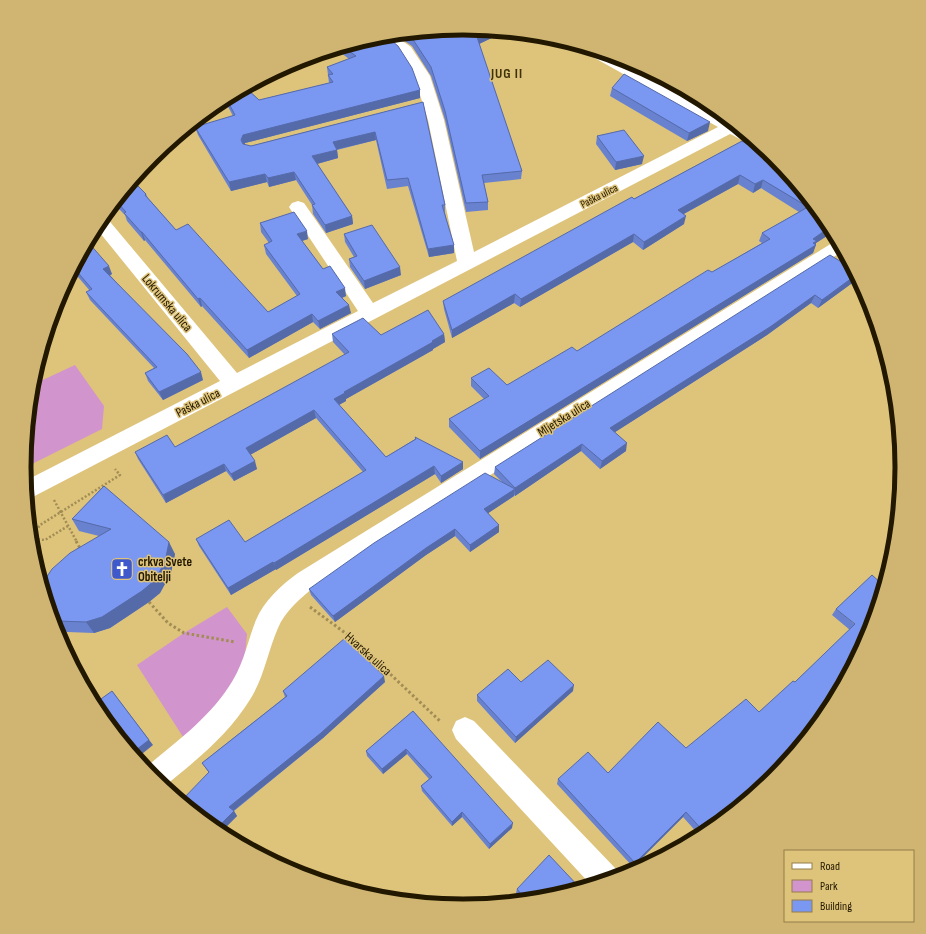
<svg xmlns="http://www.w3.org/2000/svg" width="926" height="934" font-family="'Sofia Sans Condensed',sans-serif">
  <rect width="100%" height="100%" fill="#dec37b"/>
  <path fill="#d294cd" d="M75,365l29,41 -2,23 -78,39 8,-83z
    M227,607l20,27 -3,33 -14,28 -45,45 -48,-75 47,-32z"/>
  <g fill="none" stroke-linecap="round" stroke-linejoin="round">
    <path stroke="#a18c53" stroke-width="2" stroke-dasharray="1.5 1.5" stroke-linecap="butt" d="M552,38l19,10"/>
    <path stroke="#a18c53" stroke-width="2.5" stroke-dasharray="2 2" stroke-linecap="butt" d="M54,500l23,42
      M68,526l-23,14 -9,-1v-8l4,-6 80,-50 -5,-6"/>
    <path stroke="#a18c53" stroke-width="3" stroke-dasharray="2.5 2.5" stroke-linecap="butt" d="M76,541l5,9
      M149,602l19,21 16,10 51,9
      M310,607l42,31 89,84"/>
    <path fill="#fff" fill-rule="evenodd" d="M394,35l17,12 19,29 14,44 30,132 244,-125 -134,-75 -2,-3 1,-2 29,9 116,63 27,23c-9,2 -16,-4 -25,-8l-703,366 -2,-19 195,-100 -124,-153 8,-12 2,1 131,156 121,-62 -69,-104 3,-4 6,-2 6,2 69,100 84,-42 -29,-141 -14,-44 -14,-23 -21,-17z
      M837,240l6,11 -529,336c-13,11 -29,24 -36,41 -10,23 -14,49 -27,70 -23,38 -54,61 -87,89l-12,-10 -7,-9c32,-27 66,-51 88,-88 11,-18 15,-40 23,-60 8,-19 25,-35 42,-47z
      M465,717l9,4 143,149 3,6 -29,9 -135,-146 -4,-9 4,-9z"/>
  </g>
  <path fill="#6982cf" d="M463,28l41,4 -25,12 43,127 -1,8 -37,4 4,19v8l-22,2 -21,-92 -14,-44 -19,-30 -16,-11z
    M378,36l42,54v8l-175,45 -1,2 7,1 172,-44 22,103v8l9,40 -25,4 -21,-71 -21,3 -11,-49 -39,10 1,8 -21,6 35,52 1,8 -27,9 -13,-19 -1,-9 -16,-25 -27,7 -2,-5 -36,9 -33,-56 -3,-8 38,-11 -9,-17 22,-11 13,12 70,-17 -2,-16 22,-8 -13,-10z
    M612,88l96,43 -21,10 -77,-45z
    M597,136l45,28 -27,6 -19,-26z
    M742,141l86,82 5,9 -17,11 -3,10 -333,206 -31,-32v-8l35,-20 -13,-13v-8l36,7 70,-34 185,-108 -3,-2 3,-8 37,-21 -38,-24 -8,5 -15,-9 -54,30v10l-41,26 -10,-8 -113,65 -6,-4 -62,35 -8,-29 -1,-8z
    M133,181l13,13 2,4 28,32 92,82 29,-16 -31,-42 -2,-9 5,-2 -8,-11 -1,-9 48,16 -6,2 21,28 23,27 -4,2 9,15 -31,16 -7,-7 -64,36 -47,-52 -1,1 -56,-67 -1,1 -17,-20 -2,-6 -11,-11z
    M344,234l57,41 -36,14 -15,-22 -1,-8 5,-2 -9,-15z
    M88,242l24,32 -2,1 93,105 -40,20 -15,-19 -3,-8 9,-5 -64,-68 -4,-8 4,-1 -17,-20z
    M853,269l4,8 -2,4 -37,27 -7,-5 -44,32 -152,97 11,19 -26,18 -19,-18 -66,45 -1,-1v1l-26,17 11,19 -29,20 -15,-16 -29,19 -91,67 -24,-27 -2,-6 193,-107 -8,-8 1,-7z
    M332,334l49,1 63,-1 1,8 -12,7v1l-87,49v2l-7,4 47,52 29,-18v-2l48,32 -22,14 -6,-9 -159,96v-1l-45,26 -32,-49 -3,-7 49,3 118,-70 -47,-54 -66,37 7,14 -23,12 -8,-10 -60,32 -28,-44 -3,-7 40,-5 170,-92 -12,-13z
    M104,486l71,68 -4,19 -11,20 -11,9 -39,26 -16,5 -27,-1 -13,-9 -12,-39 57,-48 -20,-5 -7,-12z
    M836,609l32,26 -38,72 -123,125 -7,4 -17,-19 -50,50 -76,-83 1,-5 50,-6 78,-25 73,-36 36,-30 55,-52 -18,-15z
    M385,682l-62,56 -89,73 3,5 -17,17 -11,-60 -7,-10 83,-66 -2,-6z
    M521,682l52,9 -58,52 -38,-42v-6z
    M413,711l99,117 -23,21 -27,-32 -10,9 -30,-35 -1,-5 8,-7 -22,-25 -24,20 -16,-18 -1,-5z
    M517,889l31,9 -26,2 -6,-7z"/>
  <path fill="#556aa9" d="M490,31l14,1 -27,13v-8z
    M420,90v8l-175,45 -2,6 -2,-9 2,-5z
    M710,122l-2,9 -21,10 2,-8z
    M375,132l1,8 -42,10 -1,-8z
    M337,150l1,8 -25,7 -1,-9z
    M644,156l-2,8 -27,6 1,-8z
    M294,172l2,8 -27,7 -1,-9z
    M265,174l2,8 -36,9 -2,-9z
    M740,175l-2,9 -62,34 2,-8z
    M763,180l-2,8 -8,5 2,-9z
    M352,216l1,8 -27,9 -1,-8z
    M686,216l-2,8 -41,26 1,-8z
    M830,227l3,5 -17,11 -1,3 1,-1 -3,8 -333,206v-8z
    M307,231l1,8 -10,3 -1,-8z
    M141,232h1l3,8 -1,1z
    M634,234l-1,8 -113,65 1,-8z
    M454,245v8l-25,4 -1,-8z
    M109,266l3,8 -5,3 -4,-8z
    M400,267l1,8 -36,14 -1,-8z
    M856,275l1,2 -2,4 -37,27 4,-8z
    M345,288l1,8 -9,4 -1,-8z
    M515,294l-1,9 -62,35v-8z
    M815,295l-4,8 -44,32 -158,101 1,-8z
    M200,298l2,8 -1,1 -3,-8z
    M349,305l2,8 -31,16 -2,-8z
    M312,314l1,8 -64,36 -2,-8z
    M444,334l1,8 -12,7v1l-87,49v2l-11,6 -1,-8 10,-7z
    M201,372l2,8 -40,20 -4,-8z
    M314,410l2,8 -68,38 -2,-8z
    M627,443l-1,8 -26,18 2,-8z
    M582,444l-1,7 -66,45v-8z
    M255,461l2,8 -23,12 -3,-7z
    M463,462v7l-22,14v-7z
    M224,464l2,7 -60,32 -3,-8z
    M434,466l1,8 -159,96 -2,-7z
    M515,489l-1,7 -30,20v-7z
    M499,525v7l-29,20v-7z
    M455,529v7l-29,19 -91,67 -2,-6 93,-68z
    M169,542l6,12 -4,19 -11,20 -11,9 -39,26 -16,5 -8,-11z
    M273,562l3,7 -45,26 -3,-7z
    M384,676l1,6 -62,56 -90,73 -4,-4z
    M574,685l-1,6 -58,52 1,-6z
    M112,691l41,54 -16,13 -5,-5z
    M406,749l1,5 -24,20 -1,-5z
    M234,811l3,5 -17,17 -4,-4z
    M462,812v5l-10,9v-4z
    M686,812l-3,5 -50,50 2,-4z
    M513,823l-1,5 -23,21 1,-5z"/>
  <path fill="#7a97f1" stroke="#556aa9" d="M463,28l27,3 -13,6 45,134 -40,4 6,27 -22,1 -21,-92 -14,-44 -19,-29 -6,-4z
    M378,36h8l12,10 14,22 8,22 -177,45 -2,5 2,4 8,2 172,-44 22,103h-3l12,40 -26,4 -20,-71 -21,2 -12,-48 -42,10 4,8 -25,6 40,60 -27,9 -13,-20 3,-1 -21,-32 -26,6 -3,-4 -36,8 -34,-55 40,-12 -9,-17 20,-10 13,12 74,-18 -5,-7 5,-1 -6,-7 29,-11 -13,-9z
    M624,74l86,48 -21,11 -77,-45z
    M624,130l20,26 -28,6 -19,-26z
    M742,141l37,22 49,60 2,4 -17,12 4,2 -4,2 3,2 -336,206 -31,-32 40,-23 -18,-18 18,-10 18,17 65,-38 5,4 131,-81 4,2 58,-33 -8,-6 46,-26 -45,-27 -8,4 -15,-9 -62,35 8,6 -42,26 -10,-8 -113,65 -6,-5 -63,36 -9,-29 189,-104 2,2z
    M133,181l13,13 -1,1 31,35 12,-6 80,88 32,-18 -36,-49 8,-4 -12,-18 34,-11 13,19 -10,3 26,35 7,-3 15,22 -9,4 13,13 -31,16 -6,-7 -65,36 -47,-52 -2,1 -56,-67h-1l-17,-19 2,-1 -10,-11z
    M372,225l28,42 -36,14 -15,-22 8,-3 -13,-22z
    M88,242l21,24 -6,3 84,85 14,18 -42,20 -14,-19 12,-6 -71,-75 6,-3 -18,-21z
    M830,255l23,14 3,6 -34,25 -7,-5 -45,32 -160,101 17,15 -25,18 -20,-17 -67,44 -20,-21z
    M428,310l16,24 -12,7 1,1 -89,50 1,1 -11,6 52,58 30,-18 -1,-2 48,25 -22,14 -7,-10 -160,97 -1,-1 -45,26 -32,-49 33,-19 16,22 121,-72 -52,-60 -68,38 9,13 -24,13 -7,-10 -61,31 -28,-43 32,-17 8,12 174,-95 -17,-18 31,-16 18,17z
    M485,473l30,16 -31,20 15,16 -29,20 -15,-16 -29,19 -93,68 -24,-27 65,-46z
    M104,486l65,56 -4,20 -11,19 -12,10 -40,26 -16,5 -28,-1 -6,-4 -10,-33 10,-15 18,-16 41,-24 -39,-10z
    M872,575l11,10 1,-1 -16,51 -37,69 -7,8 2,2 -53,64 -66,54 -2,1 -19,-21 -51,51 -77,-84 30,-27 20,21 50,-51 28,26 60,-49 13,13 34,-31 2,1 60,-58 -19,-15z
    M345,638l39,38 -63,57 -92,74 5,4 -18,18 -35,-28 28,-29 -7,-9 85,-67 -4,-5z
    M548,660l26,25 -58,52 -39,-42 31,-26 13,13z
    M112,691l37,49 -17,13 -34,-42 -4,-7z
    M413,711l100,112 -23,21 -28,-32 -10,10 -31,-36 11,-9 -26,-28 -24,20 -16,-18z
    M549,855l31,33 -32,10 -22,2 -9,-11z"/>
  <defs>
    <g id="church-square" transform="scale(1.15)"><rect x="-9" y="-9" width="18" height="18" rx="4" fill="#3f58cb" stroke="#dec37b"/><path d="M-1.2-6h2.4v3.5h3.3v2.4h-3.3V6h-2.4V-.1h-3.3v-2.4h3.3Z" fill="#fff"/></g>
  </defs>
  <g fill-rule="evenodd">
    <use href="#church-square" x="122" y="569"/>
  </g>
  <g text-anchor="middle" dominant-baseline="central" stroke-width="3" stroke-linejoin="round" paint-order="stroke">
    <g font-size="11" fill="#221800" stroke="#dec37b">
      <text transform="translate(599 196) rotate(-27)">Paška ulica</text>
    </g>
    <g font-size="13" fill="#221800" stroke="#dec37b">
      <text transform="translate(167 303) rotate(50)">Lokrumska ulica</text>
      <text transform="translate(198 403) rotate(-27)">Paška ulica</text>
      <text transform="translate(564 418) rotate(-32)">Mljetska ulica</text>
      <text transform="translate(368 654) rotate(42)">Hvarska ulica</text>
    </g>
    <g font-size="13" font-weight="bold" fill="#221800" stroke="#dec37b" text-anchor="start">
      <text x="138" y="562">crkva Svete<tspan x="138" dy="15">Obitelji</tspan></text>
    </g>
    <g font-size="14" font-weight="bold" letter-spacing="1" fill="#3e3008" stroke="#dec37b">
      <text x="507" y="73">JUG II</text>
    </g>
  </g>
  <path d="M0 0H926V934H0ZM31 467a432 432 0 1 1 864 0a432 432 0 1 1-864 0Z" fill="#cfb571" fill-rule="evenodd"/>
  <path fill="none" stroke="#221800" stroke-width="5" d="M31 467a432 432 0 1 1 864 0a432 432 0 1 1-864 0Z"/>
  <rect x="784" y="850" width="130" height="72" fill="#dec37b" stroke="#937f4a"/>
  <rect x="792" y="863" width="20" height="6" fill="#ffffff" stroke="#937f4a"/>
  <text x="820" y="870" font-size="12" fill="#221800">Road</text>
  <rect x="792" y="880" width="20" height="12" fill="#d294cd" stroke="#937f4a"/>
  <text x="820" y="890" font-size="12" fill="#221800">Park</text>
  <rect x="792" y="900" width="20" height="12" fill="#7a97f1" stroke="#937f4a"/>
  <text x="820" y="910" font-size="12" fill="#221800">Building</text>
</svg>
